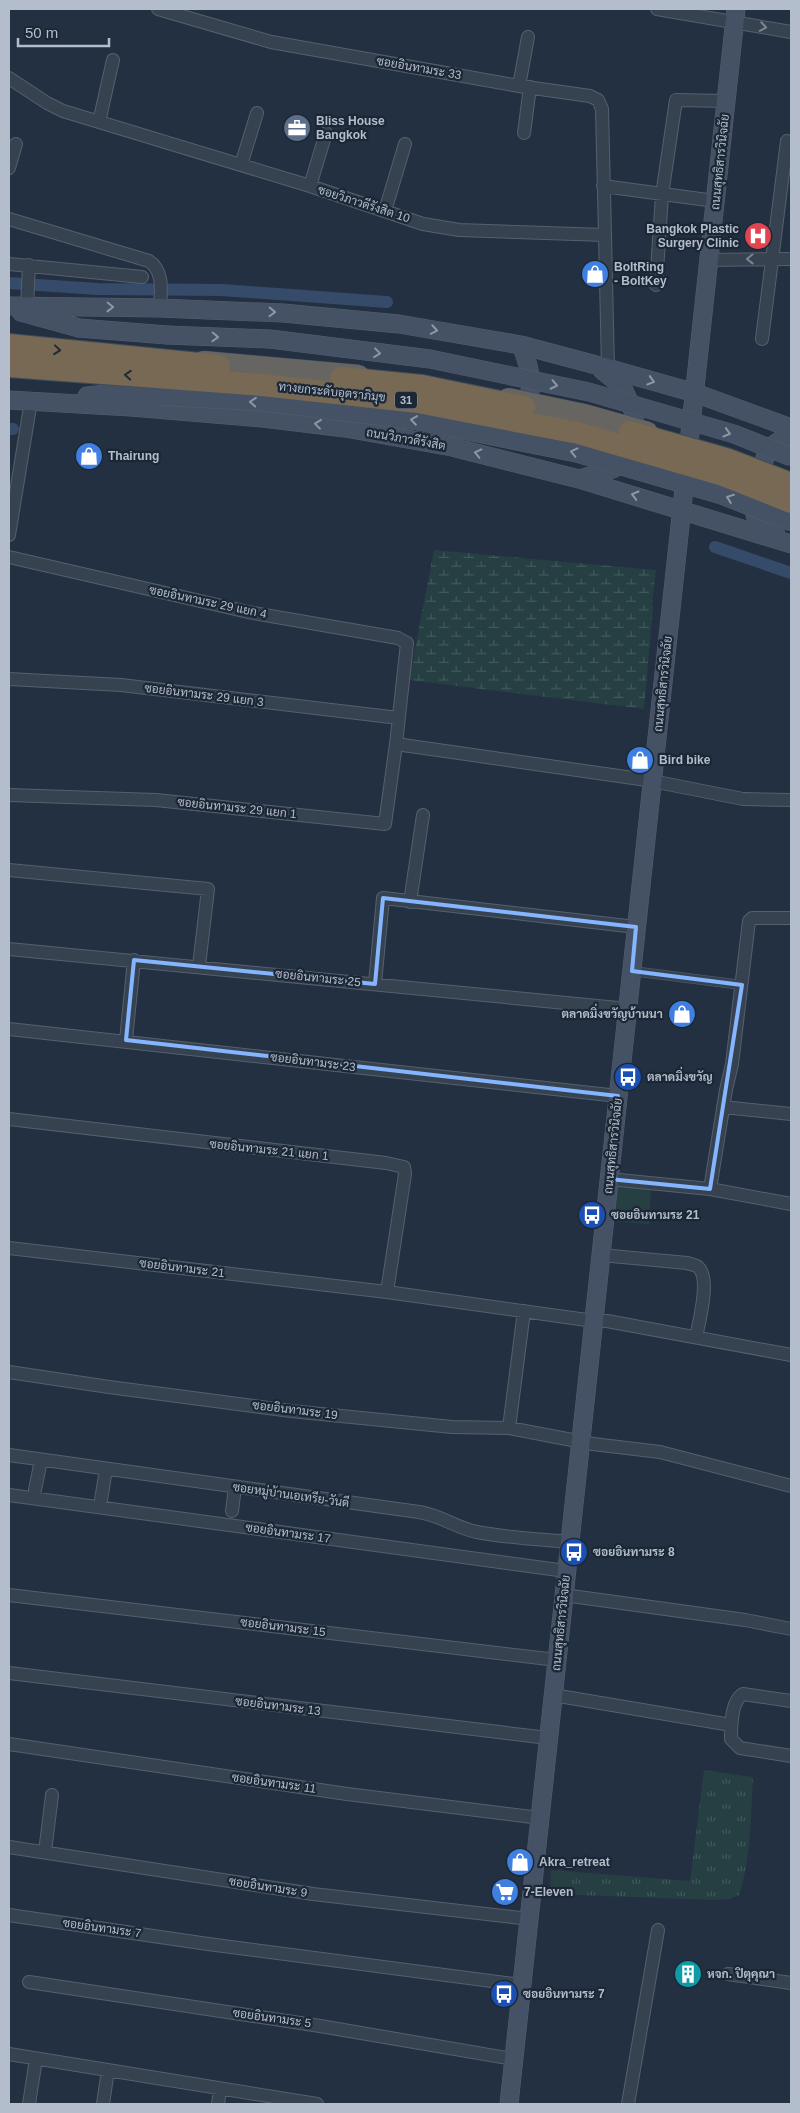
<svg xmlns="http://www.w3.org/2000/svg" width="800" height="2113" font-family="Arial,Sarabun,sans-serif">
  <defs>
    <pattern id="grass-tufts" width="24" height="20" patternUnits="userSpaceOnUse" patternTransform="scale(1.25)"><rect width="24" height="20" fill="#253f42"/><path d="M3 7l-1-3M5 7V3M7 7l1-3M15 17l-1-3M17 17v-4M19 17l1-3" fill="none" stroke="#42595c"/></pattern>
    <pattern id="wetland-marsh" width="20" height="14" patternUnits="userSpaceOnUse" patternTransform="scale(1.25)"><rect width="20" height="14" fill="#253f42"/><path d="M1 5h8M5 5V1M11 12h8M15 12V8" fill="none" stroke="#42595c"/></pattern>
  </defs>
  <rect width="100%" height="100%" fill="#233041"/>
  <path fill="url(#grass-tufts)" d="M704,1770l49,7c-2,38 -2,83 -14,118l-9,4 -16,1 -164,-6 1,-24 139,11z"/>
  <path fill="url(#wetland-marsh)" d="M434,550l222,20 -4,33 1,5 -9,101 -235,-29z"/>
  <path fill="#253f42" d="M617,1183l34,4 -2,37 -38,-3z"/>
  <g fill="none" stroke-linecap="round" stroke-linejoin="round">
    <path stroke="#354b69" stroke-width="12" d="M9,283l88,6 125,1 165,12
      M9,429h4
      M715,547l76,26"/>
    <g stroke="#55606e" stroke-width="10">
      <path id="pedestrian" d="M632,971l110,14"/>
    </g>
    <g stroke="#55606e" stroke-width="14">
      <path id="minor" d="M158,9l113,33 248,44 71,10 8,4 4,9 3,126
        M657,9l134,23
        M9,78l38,25 16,8 247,75 113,38 36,6 146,5 3,133
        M519,86l9,-49
        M99,122l14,-62
        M524,133l6,-46
        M241,165l16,-52
        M9,168l7,-24
        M310,186l16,-53
        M603,186l112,15
        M385,211l20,-67
        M9,219l140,42c15,10 12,30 11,47
        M709,260l82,-1
        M9,264l133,13
        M656,285l6,-90 14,-95 50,1
        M27,306l2,-41
        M762,339l25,-198
        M9,535l22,-134
        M9,557l239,55 150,26 9,5 -11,101 251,36 96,19 48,1
        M9,679l112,6 278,33
        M9,795l147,5 229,24 11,-80
        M9,870l199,19 -9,77
        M410,902l13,-87
        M9,949l619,60
        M375,984l8,-86 253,29
        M9,1029l609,67
        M126,1040l8,-80
        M723,1107l68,7
        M9,1119l377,44 18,4 1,7 -18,118
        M609,1179l101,10 81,15
        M710,1189l16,-99 6,-26 17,-143 3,-3h39
        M9,1248l378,44 207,29h13l184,34
        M601,1255l86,8c3,1 9,2 11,4 13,11 1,55 -2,70
        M9,1372l100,15 182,24 161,16 57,1 84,16 67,8 131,34
        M509,1428l15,-117
        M9,1455l410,57c24,4 37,16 58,20 30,6 62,7 93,10
        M35,1490l6,-30
        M9,1495l557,76
        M101,1500l5,-31
        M232,1511l3,-24
        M9,1595l548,65
        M564,1595l181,25 46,9
        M9,1673l539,65
        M553,1695l178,30
        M791,1701l-48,-7c-12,7 -12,32 -12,45l9,9 51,8
        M9,1744l338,50 193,24
        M9,1847l304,47 216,25
        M45,1852l7,-57
        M9,1915l199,29 313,41
        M728,1974l63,9
        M29,1982l291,44 193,33
        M9,2054l308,50
        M29,2104l7,-45
        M103,2104l5,-34
        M218,2104l2,-15
        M628,2104l30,-174"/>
    </g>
    <g stroke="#55606e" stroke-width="19">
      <path id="secondary" d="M9,306l151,2 123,5 116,11 122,21 75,20 99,28 96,35
        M21,312l58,16 88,7
        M521,345c12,30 11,38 6,70
        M87,396l28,-3 46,3
        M9,400l122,7 132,11 82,10 107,19 127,32 212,65
        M579,479l34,-10 13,-14 9,-40 -13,-29 -20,-16
        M776,535l-20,-17 -5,-19 17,-50 14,-10h9
        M509,2104l227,-2095"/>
    </g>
    <use href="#pedestrian" stroke="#374251" stroke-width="9"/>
    <use href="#minor" stroke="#374251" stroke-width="12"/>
    <use href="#secondary" stroke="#455164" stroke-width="18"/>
    <g stroke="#55606e" stroke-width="19" stroke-linecap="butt">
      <path id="secondary-bridge" d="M167,335l103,4 160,20 159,33 145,42 57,23
        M161,396l105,6 152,19 158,32 145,42 70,27"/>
    </g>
    <g stroke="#424d5b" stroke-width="21" stroke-linecap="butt">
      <path id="trunk-bridge" d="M203,361l156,14
        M508,398l76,16 64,18"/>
    </g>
    <g stroke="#424d5b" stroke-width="24" stroke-linecap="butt">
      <path id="motorway-bridge" d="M9,345l210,21
        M9,366l253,19 156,17 160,31 145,42 68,27
        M341,378l81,8 102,21
        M630,432l96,27 65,25"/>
    </g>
    <use href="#secondary-bridge" stroke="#455164" stroke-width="18"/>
    <use href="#trunk-bridge" stroke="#666562" stroke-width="20"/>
    <use href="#motorway-bridge" stroke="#776953" stroke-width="22"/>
  </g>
  <defs><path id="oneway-chevron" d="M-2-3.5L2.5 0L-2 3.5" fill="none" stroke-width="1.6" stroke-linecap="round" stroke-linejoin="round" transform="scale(1.25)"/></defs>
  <g stroke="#7b8694">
    <use href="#oneway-chevron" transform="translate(763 27) rotate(10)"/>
    <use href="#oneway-chevron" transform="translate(750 259) rotate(179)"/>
  </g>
  <g stroke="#8c97a7">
    <use href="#oneway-chevron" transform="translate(110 307) rotate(1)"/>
    <use href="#oneway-chevron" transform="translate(272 312) rotate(2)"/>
    <use href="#oneway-chevron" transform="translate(434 330) rotate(10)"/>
    <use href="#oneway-chevron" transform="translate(215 337) rotate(2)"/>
    <use href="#oneway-chevron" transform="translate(377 353) rotate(7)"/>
    <use href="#oneway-chevron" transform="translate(651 381) rotate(16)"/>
    <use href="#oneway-chevron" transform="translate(554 385) rotate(12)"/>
    <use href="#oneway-chevron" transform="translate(253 402) rotate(-176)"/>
    <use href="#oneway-chevron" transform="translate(414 420) rotate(-172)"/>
    <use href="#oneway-chevron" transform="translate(318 424) rotate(-173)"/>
    <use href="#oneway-chevron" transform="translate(727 433) rotate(17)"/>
    <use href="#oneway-chevron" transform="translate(574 452) rotate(-167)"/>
    <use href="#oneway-chevron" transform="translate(478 453) rotate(-167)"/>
    <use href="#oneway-chevron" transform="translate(635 495) rotate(-164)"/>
    <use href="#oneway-chevron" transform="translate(730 498) rotate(-159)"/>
  </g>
  <g stroke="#212a37">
    <use href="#oneway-chevron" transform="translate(57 350) rotate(6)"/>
    <use href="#oneway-chevron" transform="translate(128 375) rotate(-176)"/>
  </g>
  <path fill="none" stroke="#85b5ff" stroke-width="4" stroke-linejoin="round" d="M383,898l253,29 -4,44 110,14 -32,204 -101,-10 9,-83 -492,-56 8,-80 241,24z"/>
  <defs>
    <g id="office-disc" transform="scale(1.4375)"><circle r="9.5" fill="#5c6f8a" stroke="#1c2736"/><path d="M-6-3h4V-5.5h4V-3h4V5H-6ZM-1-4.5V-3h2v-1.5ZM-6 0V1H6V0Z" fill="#fff"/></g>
    <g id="hospital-disc" transform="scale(1.4375)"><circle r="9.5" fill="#e0444e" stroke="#1c2736"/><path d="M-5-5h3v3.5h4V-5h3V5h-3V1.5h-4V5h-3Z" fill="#fff"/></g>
    <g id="shop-disc" transform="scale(1.4375)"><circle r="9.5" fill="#3f7fe0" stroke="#1c2736"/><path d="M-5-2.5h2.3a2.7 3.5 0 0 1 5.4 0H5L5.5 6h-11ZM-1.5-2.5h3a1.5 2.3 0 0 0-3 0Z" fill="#fff"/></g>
    <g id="bus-disc" transform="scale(1.4375)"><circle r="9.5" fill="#1a4fb4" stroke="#1c2736"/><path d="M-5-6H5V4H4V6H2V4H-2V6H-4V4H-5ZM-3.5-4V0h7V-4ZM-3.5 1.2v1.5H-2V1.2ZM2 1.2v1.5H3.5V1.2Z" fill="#fff"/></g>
    <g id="supermarket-disc" transform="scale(1.4375)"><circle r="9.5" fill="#3f7fe0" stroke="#1c2736"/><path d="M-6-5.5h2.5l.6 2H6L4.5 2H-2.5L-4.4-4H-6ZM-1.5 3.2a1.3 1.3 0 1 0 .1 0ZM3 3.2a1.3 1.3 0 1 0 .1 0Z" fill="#fff"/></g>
    <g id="building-disc" transform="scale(1.4375)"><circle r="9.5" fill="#0f9aa8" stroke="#1c2736"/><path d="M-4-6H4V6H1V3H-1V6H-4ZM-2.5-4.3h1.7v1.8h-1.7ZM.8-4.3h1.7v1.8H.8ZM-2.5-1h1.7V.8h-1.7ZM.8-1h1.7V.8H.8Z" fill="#fff"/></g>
  </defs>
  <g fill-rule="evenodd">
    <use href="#office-disc" x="297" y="128"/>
    <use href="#hospital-disc" x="758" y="236"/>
    <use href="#shop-disc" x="595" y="274"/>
    <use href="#shop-disc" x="89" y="456"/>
    <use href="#shop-disc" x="640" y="760"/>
    <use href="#shop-disc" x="682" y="1014"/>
    <use href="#bus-disc" x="628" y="1077"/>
    <use href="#bus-disc" x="592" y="1215"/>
    <use href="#bus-disc" x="574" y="1552"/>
    <use href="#shop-disc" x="520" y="1862"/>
    <use href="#supermarket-disc" x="505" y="1892"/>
    <use href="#building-disc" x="688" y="1974"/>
    <use href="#bus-disc" x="504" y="1994"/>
  </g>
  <g text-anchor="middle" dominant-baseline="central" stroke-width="4.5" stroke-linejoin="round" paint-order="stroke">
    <rect fill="#1c2736" stroke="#86909e" stroke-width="1" x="395" y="391.5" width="22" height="17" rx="4"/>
    <g font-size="11" font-weight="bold" fill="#b3bdcb">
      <text x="406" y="400">31</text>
    </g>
    <g font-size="12" fill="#b3bdcb" stroke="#1c2736">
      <text transform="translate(419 68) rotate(10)">ซอยอินทามระ 33</text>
      <text transform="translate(720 162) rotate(-84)">ถนนสุทธิสารวินิจฉัย</text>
      <text transform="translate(364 204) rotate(18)">ซอยวิภาวดีรังสิต 10</text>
      <text transform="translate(332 392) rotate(6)">ทางยกระดับอุตราภิมุข</text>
      <text transform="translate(406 439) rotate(10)">ถนนวิภาวดีรังสิต</text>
      <text transform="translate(208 602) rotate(12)">ซอยอินทามระ 29 แยก 4</text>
      <text transform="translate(663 684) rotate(-84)">ถนนสุทธิสารวินิจฉัย</text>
      <text transform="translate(204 695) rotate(7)">ซอยอินทามระ 29 แยก 3</text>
      <text transform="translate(237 808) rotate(6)">ซอยอินทามระ 29 แยก 1</text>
      <text transform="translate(318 978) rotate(6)">ซอยอินทามระ 25</text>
      <text transform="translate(313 1062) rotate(7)">ซอยอินทามระ 23</text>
      <text transform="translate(613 1146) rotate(-84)">ถนนสุทธิสารวินิจฉัย</text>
      <text transform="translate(269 1150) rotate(6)">ซอยอินทามระ 21 แยก 1</text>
      <text transform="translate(182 1268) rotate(7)">ซอยอินทามระ 21</text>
      <text transform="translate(295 1410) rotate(7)">ซอยอินทามระ 19</text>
      <text transform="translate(291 1495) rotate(8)">ซอยหมู่บ้านเอเทรีย-วันดี</text>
      <text transform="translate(288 1533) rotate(8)">ซอยอินทามระ 17</text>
      <text transform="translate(561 1623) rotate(-84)">ถนนสุทธิสารวินิจฉัย</text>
      <text transform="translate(283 1627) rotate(7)">ซอยอินทามระ 15</text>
      <text transform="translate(278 1706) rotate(7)">ซอยอินทามระ 13</text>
      <text transform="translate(274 1783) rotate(8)">ซอยอินทามระ 11</text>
      <text transform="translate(268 1887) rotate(9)">ซอยอินทามระ 9</text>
      <text transform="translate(102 1928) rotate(8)">ซอยอินทามระ 7</text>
      <text transform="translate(272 2018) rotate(8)">ซอยอินทามระ 5</text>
    </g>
    <g font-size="12" font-weight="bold" fill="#b3bdcb" stroke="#1c2736" text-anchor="start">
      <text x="316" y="121">Bliss House<tspan x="316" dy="14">Bangkok</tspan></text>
      <text x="739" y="229" text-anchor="end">Bangkok Plastic<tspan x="739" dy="14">Surgery Clinic</tspan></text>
      <text x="614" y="267">BoltRing<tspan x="614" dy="14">- BoltKey</tspan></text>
      <text x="108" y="456">Thairung</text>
      <text x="659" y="760">Bird bike</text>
      <text x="663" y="1014" text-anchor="end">ตลาดมิ่งขวัญบ้านนา</text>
      <text x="647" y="1077">ตลาดมิ่งขวัญ</text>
      <text x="611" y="1215">ซอยอินทามระ 21</text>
      <text x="593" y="1552">ซอยอินทามระ 8</text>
      <text x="539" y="1862">Akra_retreat</text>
      <text x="524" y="1892">7-Eleven</text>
      <text x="707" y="1974">หจก. ปิตุคุณา</text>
      <text x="523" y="1994">ซอยอินทามระ 7</text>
    </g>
  </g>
  <rect width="800" height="2113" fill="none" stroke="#b3bdcb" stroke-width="20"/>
  <path d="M18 38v8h91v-8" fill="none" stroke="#b3bdcb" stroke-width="2.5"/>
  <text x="25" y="38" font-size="15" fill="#b3bdcb" stroke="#1c2736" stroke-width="4" paint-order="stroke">50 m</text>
</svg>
